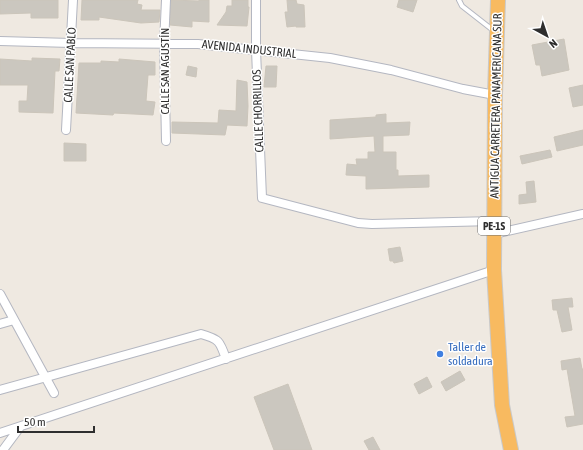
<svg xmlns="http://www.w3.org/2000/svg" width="583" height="450" font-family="'Asap Condensed',sans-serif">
  <rect width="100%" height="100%" fill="#efe9e1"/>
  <path fill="#cbc7bf" stroke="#cbc5ba" d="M0,0h58v18h-27v-5l-31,1z
    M82,0h56l-1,4 5,1 -1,5h19l-1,12 -18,1 -42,-6v3h-18z
    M171,0l28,1v-1h10v22l-17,-1v6l-22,-2z
    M232,0h16v7h1l-2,19 -30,-1 9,-13 1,-6h5z
    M287,0h9l1,4 7,1 1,22h-9v-1l-9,1 -2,-15h3z
    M399,0h18l-4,12 -16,-5z
    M564,39l5,31 -27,6 -2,-11h-4l-4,-20z
    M32,58l28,1 -1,12h-4l-2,42 -34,-1v-11h8l1,-16h-28v-26l32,2z
    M119,59l36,3v13h-7l-2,26 9,1 -2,13 -39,-2 -1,2 -37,-2 3,-50h22v-2l18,1z
    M188,66l9,2 -1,9 -10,-2z
    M266,66h11l-1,21h-12z
    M237,80l10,2 1,24 -1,20 -20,-1 -2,10 -53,-2v-11l46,1 1,-13 17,1z
    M583,85v20l-10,2 -4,-19z
    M386,114v9l24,-1 -1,13 -26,1v16h13v18h2v6l31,-1v12l-63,2v-13l-20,-1 1,-11 10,1 -1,-6h12v-7h7l-1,-16 -44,3v-19l46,-3v-2z
    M583,130v15l-26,6 -3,-14z
    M64,143l22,1v17h-22z
    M550,150l2,7 -30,7 -2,-8z
    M534,181l2,21 -17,2v-9l8,-1 -1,-12z
    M400,247l3,14 -9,2 -1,-2h-3l-2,-12z
    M572,298l1,9h-5l4,23 -10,2 -5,-22h-4l-1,-10z
    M580,358l2,11h1v55l-16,3 -2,-10 10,-1 -8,-47 -5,1 -1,-9z
    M460,371l5,9 -19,11 -5,-9z
    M427,377l5,10 -13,7 -5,-10z
    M288,384l24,66h-38l-20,-53z
    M373,437l7,13h-11l-5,-9z"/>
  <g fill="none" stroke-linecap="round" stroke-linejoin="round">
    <g stroke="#b4b7c1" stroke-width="6">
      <path id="service" d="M459,0l3,6 32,25"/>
    </g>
    <g stroke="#b4b7c1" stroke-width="10">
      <path id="minor" d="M166,0l-2,44 2,97
        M256,0v50l6,148 96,25 14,1 122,-3
        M0,41l71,2 127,1 132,14 61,12 72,19 32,6
        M66,130l7,-130
        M494,234l89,-20
        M0,294l54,99
        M0,324l14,-4
        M0,390l201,-56c18,5 19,7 25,25
        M0,433l494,-163
        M3,450l17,-23"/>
    </g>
    <g stroke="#c9c9c9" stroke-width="16">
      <path id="trunk" d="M498,0l-3,95 -1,175 8,135 9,45"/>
    </g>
    <use href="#service" stroke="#fff" stroke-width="4"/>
    <use href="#minor" stroke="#fff" stroke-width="8"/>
    <use href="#trunk" stroke="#f8ba60" stroke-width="14"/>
  </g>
  <circle fill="#3f7fe0" stroke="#fff" stroke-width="1.5" cx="440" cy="354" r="4"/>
  <g text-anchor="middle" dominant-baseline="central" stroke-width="3" stroke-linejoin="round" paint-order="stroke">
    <rect fill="#fff" stroke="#6d6d6d" stroke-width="1" x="478" y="217" width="32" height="18" rx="3"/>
    <g font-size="11" font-weight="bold" fill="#2e2e2e">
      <text x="494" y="226">PE-1S</text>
    </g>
    <g font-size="12" fill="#2e2e2e" stroke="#fff">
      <text transform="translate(249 49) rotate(6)">AVENIDA INDUSTRIAL</text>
      <text transform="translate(70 65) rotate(-87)">CALLE SAN PABLO</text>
      <text transform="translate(165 71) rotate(-90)">CALLE SAN AGUSTÍN</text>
      <text transform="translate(496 106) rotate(-89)">ANTIGUA CARRETERA PANAMERICANA SUR</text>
      <text transform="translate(258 111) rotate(-92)">CALLE CHORRILLOS</text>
    </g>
    <g font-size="12" fill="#366cbe" stroke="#fff" text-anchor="start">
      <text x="448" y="347">Taller de<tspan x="448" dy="14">soldadura</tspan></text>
    </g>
  </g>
  <g transform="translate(547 36) rotate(140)" stroke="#ffffff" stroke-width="3" paint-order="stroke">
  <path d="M0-3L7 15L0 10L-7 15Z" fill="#2e2e2e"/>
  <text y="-6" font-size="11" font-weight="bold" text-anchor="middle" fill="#2e2e2e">N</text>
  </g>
  <path d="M18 426v6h76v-6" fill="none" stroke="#2e2e2e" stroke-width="2"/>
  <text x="24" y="426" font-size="12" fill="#2e2e2e" stroke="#ffffff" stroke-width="3" paint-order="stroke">50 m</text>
</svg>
